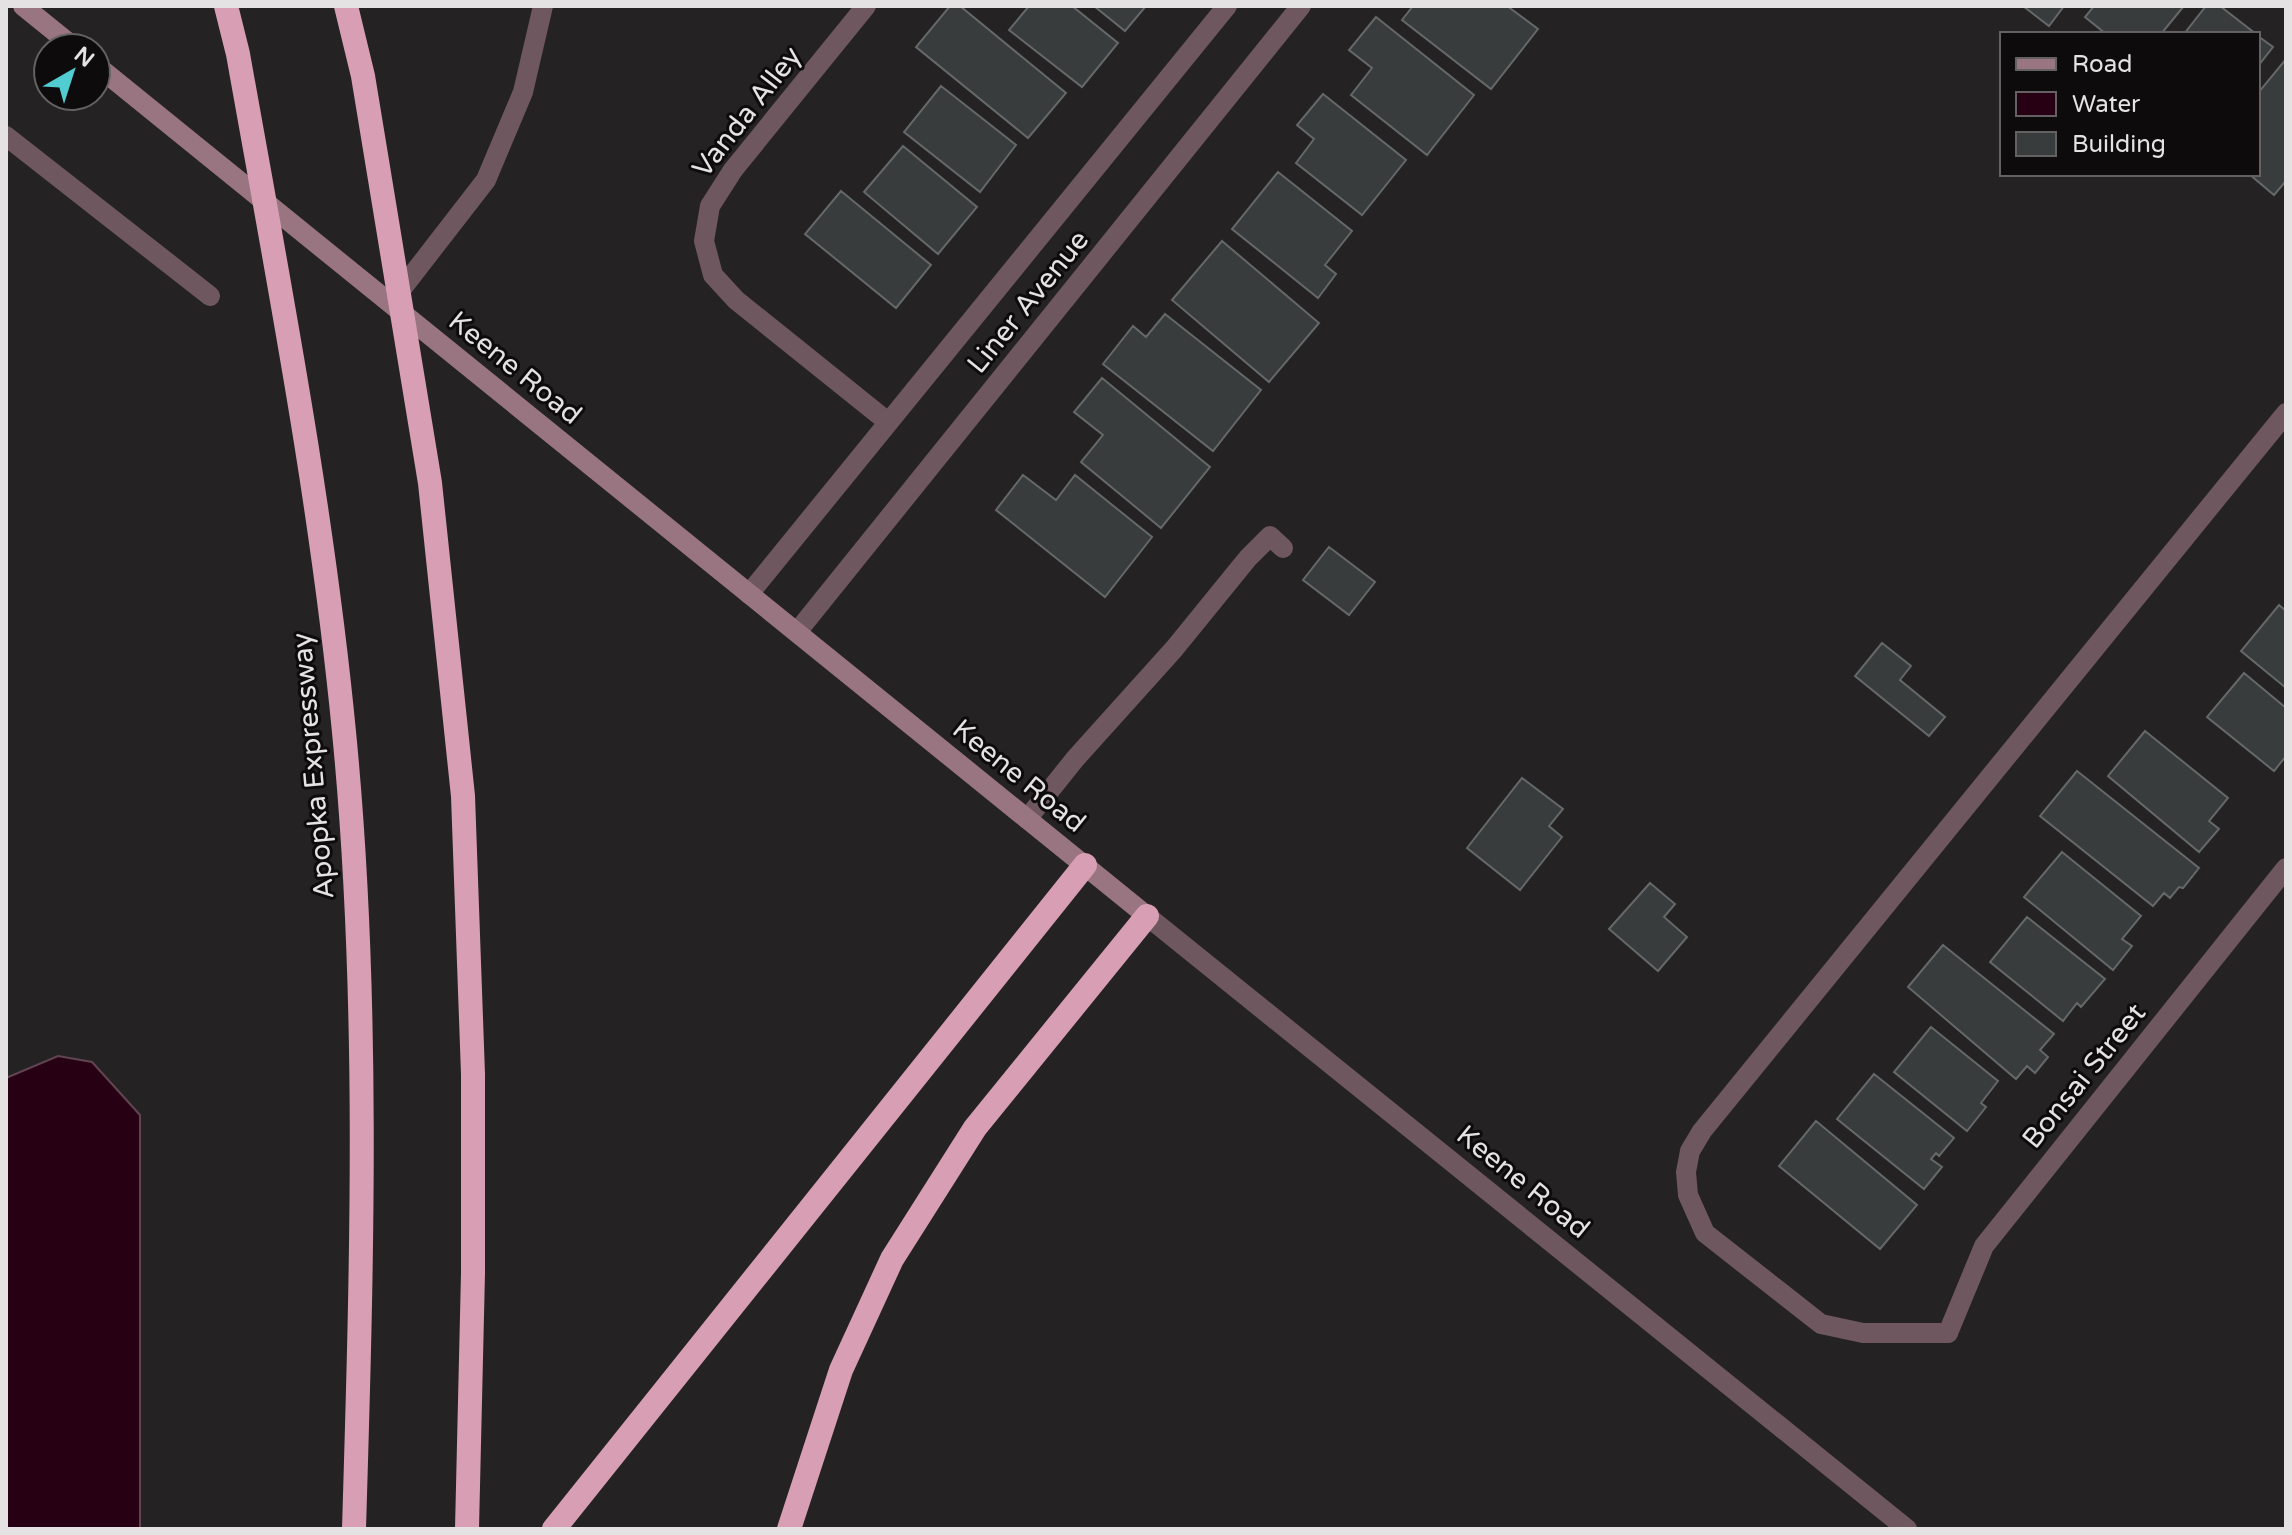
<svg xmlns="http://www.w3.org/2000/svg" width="2292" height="1535" font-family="'Varela Round',sans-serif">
  <rect width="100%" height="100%" fill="#252223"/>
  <path fill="#280013" stroke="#604451" stroke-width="2" d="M58,1056l34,6 48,53v414h-134v-451z"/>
  <path fill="#393c3c" stroke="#646868" stroke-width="2" d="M950,6h10l106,87 -38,45 -112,-91z
    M1029,6h43l46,37 -36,44 -73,-57z
    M1094,6h52l-21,25z
    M1413,6h94l31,23 -47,60 -89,-69z
    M2023,6h41l-15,20z
    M2094,6h90l-23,28h-55l-21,-17z
    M2206,6h14l36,28h-72z
    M1376,17l98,78 -47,60 -76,-60 21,-27 -23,-18z
    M2258,36l15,11 -15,19z
    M2286,59v122l-12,14 -25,-21h9v-81z
    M941,86l75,59 -36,47 -76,-60z
    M1323,94l83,66 -44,55 -66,-52 18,-24 -17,-14z
    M903,146l74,61 -39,47 -74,-62z
    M1278,172l74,59 -27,34 11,9 -18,24 -86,-69z
    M841,191l90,74 -35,43 -91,-74z
    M1222,241l97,82 -50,59 -97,-82z
    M1165,314l96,76 -48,61 -110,-87 30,-38 13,11z
    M1102,378l108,89 -49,61 -80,-66 22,-27 -29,-23z
    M1023,475l33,25 19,-25 77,62 -47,60 -109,-87z
    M1329,547l46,35 -26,33 -46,-35z
    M2279,605l7,6v77l-45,-37z
    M1882,643l29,23 -11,14 45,37 -16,19 -74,-60z
    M2244,673l42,35v48l-12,15 -67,-54z
    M2145,731l83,67 -19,23 10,8 -20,23 -91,-76z
    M2077,771l122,97 -16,20 -4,-1 -9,11 -6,-5 -11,13 -113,-90z
    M1522,778l41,31 -14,17 13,11 -42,53 -53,-42z
    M2062,852l79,64 -19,23 10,7 -19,24 -89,-73z
    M1650,883l25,21 -11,13 23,20 -29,34 -49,-42z
    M2027,917l78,62 -24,28 -4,-4 -14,18 -73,-59z
    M1943,945l111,89 -14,16 8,7 -13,16 -8,-7 -11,13 -108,-92z
    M1931,1027l67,54 -17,22 5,4 -19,24 -73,-59z
    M1874,1074l80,64 -15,18 -3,-3 -5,6 11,8 -18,22 -87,-70z
    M1816,1121l101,84 -37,44 -101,-83z"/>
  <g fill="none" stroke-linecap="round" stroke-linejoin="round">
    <path stroke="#6e575f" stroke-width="20" d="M6,136l204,160
      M1027,819l48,-60 99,-110 74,-91 22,-22 13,12
      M1948,1333h-85l-42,-9 -116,-91 -17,-38 -2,-23 4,-21 12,-20 584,-718"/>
    <path stroke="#6e575f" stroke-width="20" d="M866,6l-133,164 -23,36 -6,35 9,34 23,25 152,122
      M393,300l93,-120 37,-88 20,-86
      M749,594l478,-588
      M797,632l504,-626
      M1948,1333l36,-87 302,-378"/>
    <path stroke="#6e575f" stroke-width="20" d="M1147,916l760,613"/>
    <path stroke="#997481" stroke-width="20" d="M23,6l52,42
      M96,65l1051,851"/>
    <path stroke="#d89eb3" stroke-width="24" d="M226,6l12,48c40,225 84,450 106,678 26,265 18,531 10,797
      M346,6l17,70 67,407 33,313 10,278v199l-6,256
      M554,1529l531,-664
      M789,1529l52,-159 51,-111 83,-131 172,-212"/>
  </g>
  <g text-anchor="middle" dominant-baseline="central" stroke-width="6" stroke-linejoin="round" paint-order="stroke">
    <g font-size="28" fill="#e4e2e2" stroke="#0d0b0c">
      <text transform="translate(747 112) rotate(-52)">Vanda Alley</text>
      <text transform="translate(1028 302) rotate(-51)">Liner Avenue</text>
      <text transform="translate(515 368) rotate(39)">Keene Road</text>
      <text transform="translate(313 766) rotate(-95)">Apopka Expressway</text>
      <text transform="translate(1019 776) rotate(39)">Keene Road</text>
      <text transform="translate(2084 1076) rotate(-51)">Bonsai Street</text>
      <text transform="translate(1523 1182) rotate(39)">Keene Road</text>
    </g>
  </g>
  <rect width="2292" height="1535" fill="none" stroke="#e4e2e2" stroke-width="16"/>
  <rect x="2000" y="32" width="260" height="144" fill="#0d0b0c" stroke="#636162" stroke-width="2"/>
  <rect x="2016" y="58" width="40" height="12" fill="#997481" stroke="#636162" stroke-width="2"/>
  <text x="2072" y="72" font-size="24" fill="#e4e2e2">Road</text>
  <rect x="2016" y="92" width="40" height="24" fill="#280013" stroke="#636162" stroke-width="2"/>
  <text x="2072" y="112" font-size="24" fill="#e4e2e2">Water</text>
  <rect x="2016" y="132" width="40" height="24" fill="#393c3c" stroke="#636162" stroke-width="2"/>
  <text x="2072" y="152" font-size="24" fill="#e4e2e2">Building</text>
  <g transform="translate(72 72) rotate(39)"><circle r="38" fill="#0d0b0c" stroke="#636162" stroke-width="2"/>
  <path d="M0-6L14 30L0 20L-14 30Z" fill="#51ccd1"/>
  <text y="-12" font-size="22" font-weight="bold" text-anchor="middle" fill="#e4e2e2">N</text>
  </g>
</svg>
